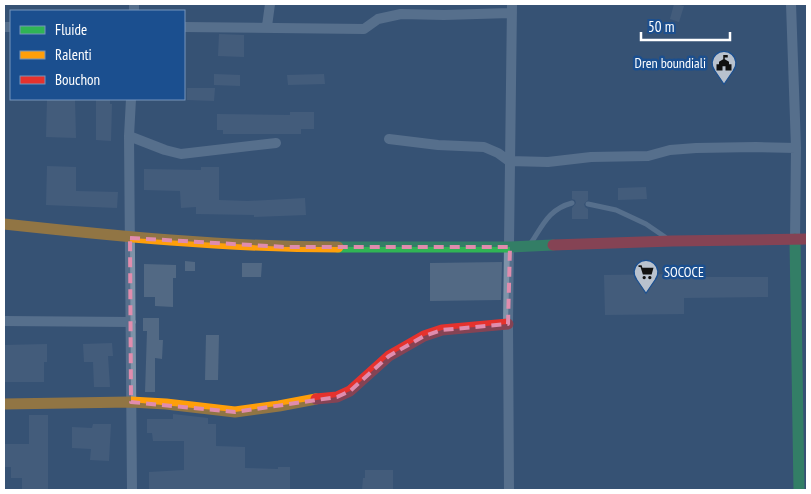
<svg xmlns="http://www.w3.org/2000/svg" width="811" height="494" font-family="'PT Sans Narrow',sans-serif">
  <rect width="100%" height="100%" fill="#365274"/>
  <path fill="#526984" d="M674,4l10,2 -5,16 -9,-3z
    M219,34l25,1v22l-26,-1z
    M214,74l26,1v11l-26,-1z
    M324,74l1,10 -37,1 -1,-10z
    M187,88h28l-1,13 -27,-1z
    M47,99h28l1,39 -30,-1z
    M96,99h14v5h2l-1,37 -15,-1z
    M290,112h24v17h-13v5h-78v-4h-6v-16l73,1z
    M47,166l29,1v24l42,1 -1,16 -71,-3z
    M201,167h18v33l29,1 57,-3 1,17 -52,2v-2l-58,-1v-7l-15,1 -1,-17 -36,-1v-21l57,1z
    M646,187l1,12 -29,1v-12z
    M572,191h16v9l-4,4 1,3 3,2v10h-16v-11l4,-5 -1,-3 -3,-1z
    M185,261l10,1v9h-10z
    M502,262l-1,38 -71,1v-38z
    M242,263h20l-1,14h-19z
    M144,264l32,1v13h-3v29l-18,-1v-9h-11z
    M684,274v3h84v20l-84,1v16l-79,1 -1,-40z
    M143,318h16v22h4l-1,19 -7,-1v34h-10l2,-61h-4z
    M206,335h13l-1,45h-13z
    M112,343l1,13h-5l2,31h-16l-1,-25h-9l-1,-18z
    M47,344v18h-3v20h-40v-37z
    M173,414l35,4v6h8v22l29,1v21l33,1v-2h12v23h-141v-18l35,-2v-29h-31l-1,-8h-5v-14h26z
    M29,415h19v75l-26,-1v-11h-11v-11h-6v-23h24z
    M93,424h18l-2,37 -19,-1 1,-11 -19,-1v-21l20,1z
    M365,470h28v19l-31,1 1,-12h2z"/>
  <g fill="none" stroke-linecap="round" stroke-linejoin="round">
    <path stroke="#7d92a8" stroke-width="5" d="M588,204l28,6 30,14 19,13
      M531,243c12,-18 18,-34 41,-40"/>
    <path stroke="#7d92a8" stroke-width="10" d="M791,4l5,144 -1,91
      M134,11v-7
      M267,26l3,-22
      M4,27h7
      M184,27l180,2 14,-10 23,-5 43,1 68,-2
      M131,99l-2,37 3,354
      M129,136l36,14 16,4 95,-11
      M389,139l49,6 46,2 14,6 11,8 39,1 43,-5 57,-1 22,-6 26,-2 60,-1 40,1
      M4,321l127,1
      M509,490l-1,-166 4,-320"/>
    <path stroke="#30b455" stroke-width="11" d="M795,239l4,251
      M338,247h172l43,-2"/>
    <path stroke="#ff9f0a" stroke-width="11" d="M4,224c111,12 222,23 334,23
      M4,404l127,-2 35,2 69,8 44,-6 37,-7"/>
    <path stroke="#e5322d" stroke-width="11" d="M553,245l119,-4 135,-2
      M316,399l21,-2 13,-6 39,-35 35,-20 18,-6 66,-6"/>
  </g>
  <path d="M0 0H811V494H0ZM130,238l155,9h225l-2,77 -66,6 -18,6 -35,20 -39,35 -13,6 -102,15 -104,-10z" fill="#365274" fill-opacity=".55" fill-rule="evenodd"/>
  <path fill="none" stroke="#e08cad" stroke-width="4" stroke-dasharray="10 6" stroke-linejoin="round" d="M130,238l155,9h225l-2,77 -66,6 -18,6 -35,20 -39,35 -13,6 -102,15 -104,-10z"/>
  <defs>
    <g id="civic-pin" transform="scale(1.25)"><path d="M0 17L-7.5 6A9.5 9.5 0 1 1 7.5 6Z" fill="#b9c2ce" stroke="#1b4f8f"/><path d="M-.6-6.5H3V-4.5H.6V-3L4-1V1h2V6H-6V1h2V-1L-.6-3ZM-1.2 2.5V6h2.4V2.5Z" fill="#111"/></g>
    <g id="supermarket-pin" transform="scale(1.25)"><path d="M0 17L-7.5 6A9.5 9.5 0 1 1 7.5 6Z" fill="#b9c2ce" stroke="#1b4f8f"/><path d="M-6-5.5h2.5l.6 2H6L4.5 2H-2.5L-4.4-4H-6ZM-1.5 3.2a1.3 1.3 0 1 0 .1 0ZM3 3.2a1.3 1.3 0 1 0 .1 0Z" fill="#111"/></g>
  </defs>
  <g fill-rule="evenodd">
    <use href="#civic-pin" x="724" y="63"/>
    <use href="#supermarket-pin" x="646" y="272"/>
  </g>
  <g text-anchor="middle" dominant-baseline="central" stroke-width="5" stroke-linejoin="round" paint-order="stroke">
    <g font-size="14" fill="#fff" stroke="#1b4f8f" text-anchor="end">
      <text x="706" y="63">Dren boundiali</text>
      <text x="664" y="272" text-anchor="start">SOCOCE</text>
    </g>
  </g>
  <rect width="811" height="494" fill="none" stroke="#ffffff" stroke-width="10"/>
  <rect x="10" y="10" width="175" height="90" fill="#1b4f8f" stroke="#7695bc"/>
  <rect x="20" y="26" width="25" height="8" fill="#30b455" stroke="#7695bc"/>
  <text x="55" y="35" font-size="15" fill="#ffffff">Fluide</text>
  <rect x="20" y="51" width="25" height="8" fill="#ff9f0a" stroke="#7695bc"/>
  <text x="55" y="60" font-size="15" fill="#ffffff">Ralenti</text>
  <rect x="20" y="76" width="25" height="8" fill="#e5322d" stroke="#7695bc"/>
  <text x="55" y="85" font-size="15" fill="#ffffff">Bouchon</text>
  <path d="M641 32v8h89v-8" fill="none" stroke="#ffffff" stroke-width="2.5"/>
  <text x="648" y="32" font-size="15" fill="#ffffff" stroke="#1b4f8f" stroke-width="4" paint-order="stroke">50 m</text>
</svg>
